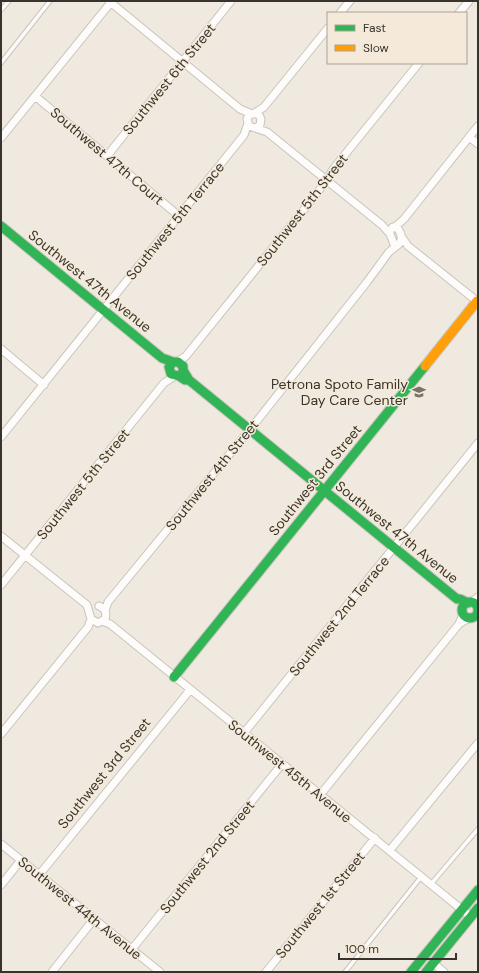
<svg xmlns="http://www.w3.org/2000/svg" width="479" height="973" font-family="'DM Sans',sans-serif">
  <rect width="100%" height="100%" fill="#efe9df"/>
  <g fill="none" stroke-linecap="round" stroke-linejoin="round">
    <g stroke="#c9c4bd" stroke-width="5.5">
      <path id="lane" d="M1,10l8,-9
        M1,63l49,-62
        M431,884l47,-55
        M345,972l76,-95"/>
    </g>
    <g stroke="#c9c4bd" stroke-width="9">
      <path id="street" d="M109,1l131,108 12,5
        M340,13l10,-12
        M459,13l10,-12
        M35,96l144,120
        M253,114l11,-7 64,-79
        M256,128l4,-3 1,-6 -2,-4c-5,-3 -10,-1 -12,4l2,7 18,6 115,93 8,9 4,10 4,1c5,-5 4,-11 0,-16l-5,-2 -3,3v4
        M469,137l9,7
        M1,138l111,-137
        M107,156l124,-155
        M395,227l9,-8 74,-93
        M401,236l7,10 70,56
        M1,349l43,36
        M177,362l9,-6 132,-164 16,-24 85,-105
        M1,437l243,-302 4,-12
        M1,536l86,69 4,14 7,4 7,-4c2,-6 0,-11 -6,-13
        M1,585l163,-202 11,-7
        M471,603l7,-6
        M477,607l1,-1
        M105,611l3,-9 148,-180 111,-140 22,-30 9,-7
        M102,621l8,3 361,293
        M459,624l10,-6
        M244,733l234,-290
        M1,734l87,-107 3,-8
        M320,795l139,-171 4,-10
        M1,844l159,128
        M390,850l88,-107
        M39,875l151,-185
        M1,885l20,-25
        M132,949l150,-185
        M433,963l11,9
        M52,972l42,-53
        M266,972l109,-134"/>
    </g>
    <g stroke="#c9c4bd" stroke-width="11">
      <path id="fast" d="M1,226l161,132 11,4
        M183,370l6,10 268,219h3l8,4
        M179,376l4,-3v-7l-5,-4h-5l-4,5 2,7 8,2 6,4h4
        M462 610a8 8 0 1 1 16 0a8 8 0 1 1-16 0Z
        M174,677l251,-311
        M411,972l67,-82
        M426,972l52,-64"/>
    </g>
    <g stroke="#c9c4bd" stroke-width="11">
      <path id="slow" d="M425,366l52,-65"/>
    </g>
    <use href="#lane" stroke="#fdfcfa" stroke-width="3.5"/>
    <use href="#street" stroke="#fdfcfa" stroke-width="7"/>
    <use href="#fast" stroke="#30b455" stroke-width="9"/>
    <use href="#slow" stroke="#ff9f0a" stroke-width="9"/>
  </g>
  <defs>
    <g id="school-bare" transform="scale(1.08)"><path d="M0-5L7-2L0 1L-7-2ZM-4 1L0 2.5L4 1V4Q0 6-4 4Z" fill="#78736b" stroke="#f5ead9" stroke-width="2.5" paint-order="stroke"/></g>
  </defs>
  <g fill-rule="evenodd">
    <use href="#school-bare" x="419" y="392"/>
  </g>
  <g text-anchor="middle" dominant-baseline="central" stroke-width="3" stroke-linejoin="round" paint-order="stroke">
    <g font-size="14" fill="#38342d" stroke="#f5ead9">
      <text transform="translate(169 79) rotate(-51)">Southwest 6th Street</text>
      <text transform="translate(107 156) rotate(40)">Southwest 47th Court</text>
      <text transform="translate(302 210) rotate(-52)">Southwest 5th Street</text>
      <text transform="translate(175 221) rotate(-51)">Southwest 5th Terrace</text>
      <text transform="translate(90 281) rotate(39)">Southwest 47th Avenue</text>
      <text transform="translate(212 475) rotate(-51)">Southwest 4th Street</text>
      <text transform="translate(315 480) rotate(-51)">Southwest 3rd Street</text>
      <text transform="translate(83 484) rotate(-51)">Southwest 5th Street</text>
      <text transform="translate(397 532) rotate(39)">Southwest 47th Avenue</text>
      <text transform="translate(339 616) rotate(-51)">Southwest 2nd Terrace</text>
      <text transform="translate(290 771) rotate(39)">Southwest 45th Avenue</text>
      <text transform="translate(104 773) rotate(-51)">Southwest 3rd Street</text>
      <text transform="translate(207 857) rotate(-51)">Southwest 2nd Street</text>
      <text transform="translate(320 905) rotate(-51)">Southwest 1st Street</text>
      <text transform="translate(80 908) rotate(39)">Southwest 44th Avenue</text>
    </g>
    <g font-size="14" fill="#38342d" stroke="#f5ead9" text-anchor="end">
      <text x="408" y="384">Petrona Spoto Family<tspan x="408" dy="16">Day Care Center</tspan></text>
    </g>
  </g>
  <rect width="479" height="973" fill="none" stroke="#38342d" stroke-width="4"/>
  <rect x="327" y="12" width="140" height="52" fill="#f5ead9" stroke="#a9a194"/>
  <rect x="335" y="25" width="20" height="6" fill="#30b455" stroke="#a9a194"/>
  <text x="363" y="32" font-size="12" fill="#38342d">Fast</text>
  <rect x="335" y="45" width="20" height="6" fill="#ff9f0a" stroke="#a9a194"/>
  <text x="363" y="52" font-size="12" fill="#38342d">Slow</text>
  <path d="M339 953v6h117v-6" fill="none" stroke="#38342d" stroke-width="2"/>
  <text x="345" y="953" font-size="12" fill="#38342d" stroke="#f5ead9" stroke-width="3" paint-order="stroke">100 m</text>
</svg>
